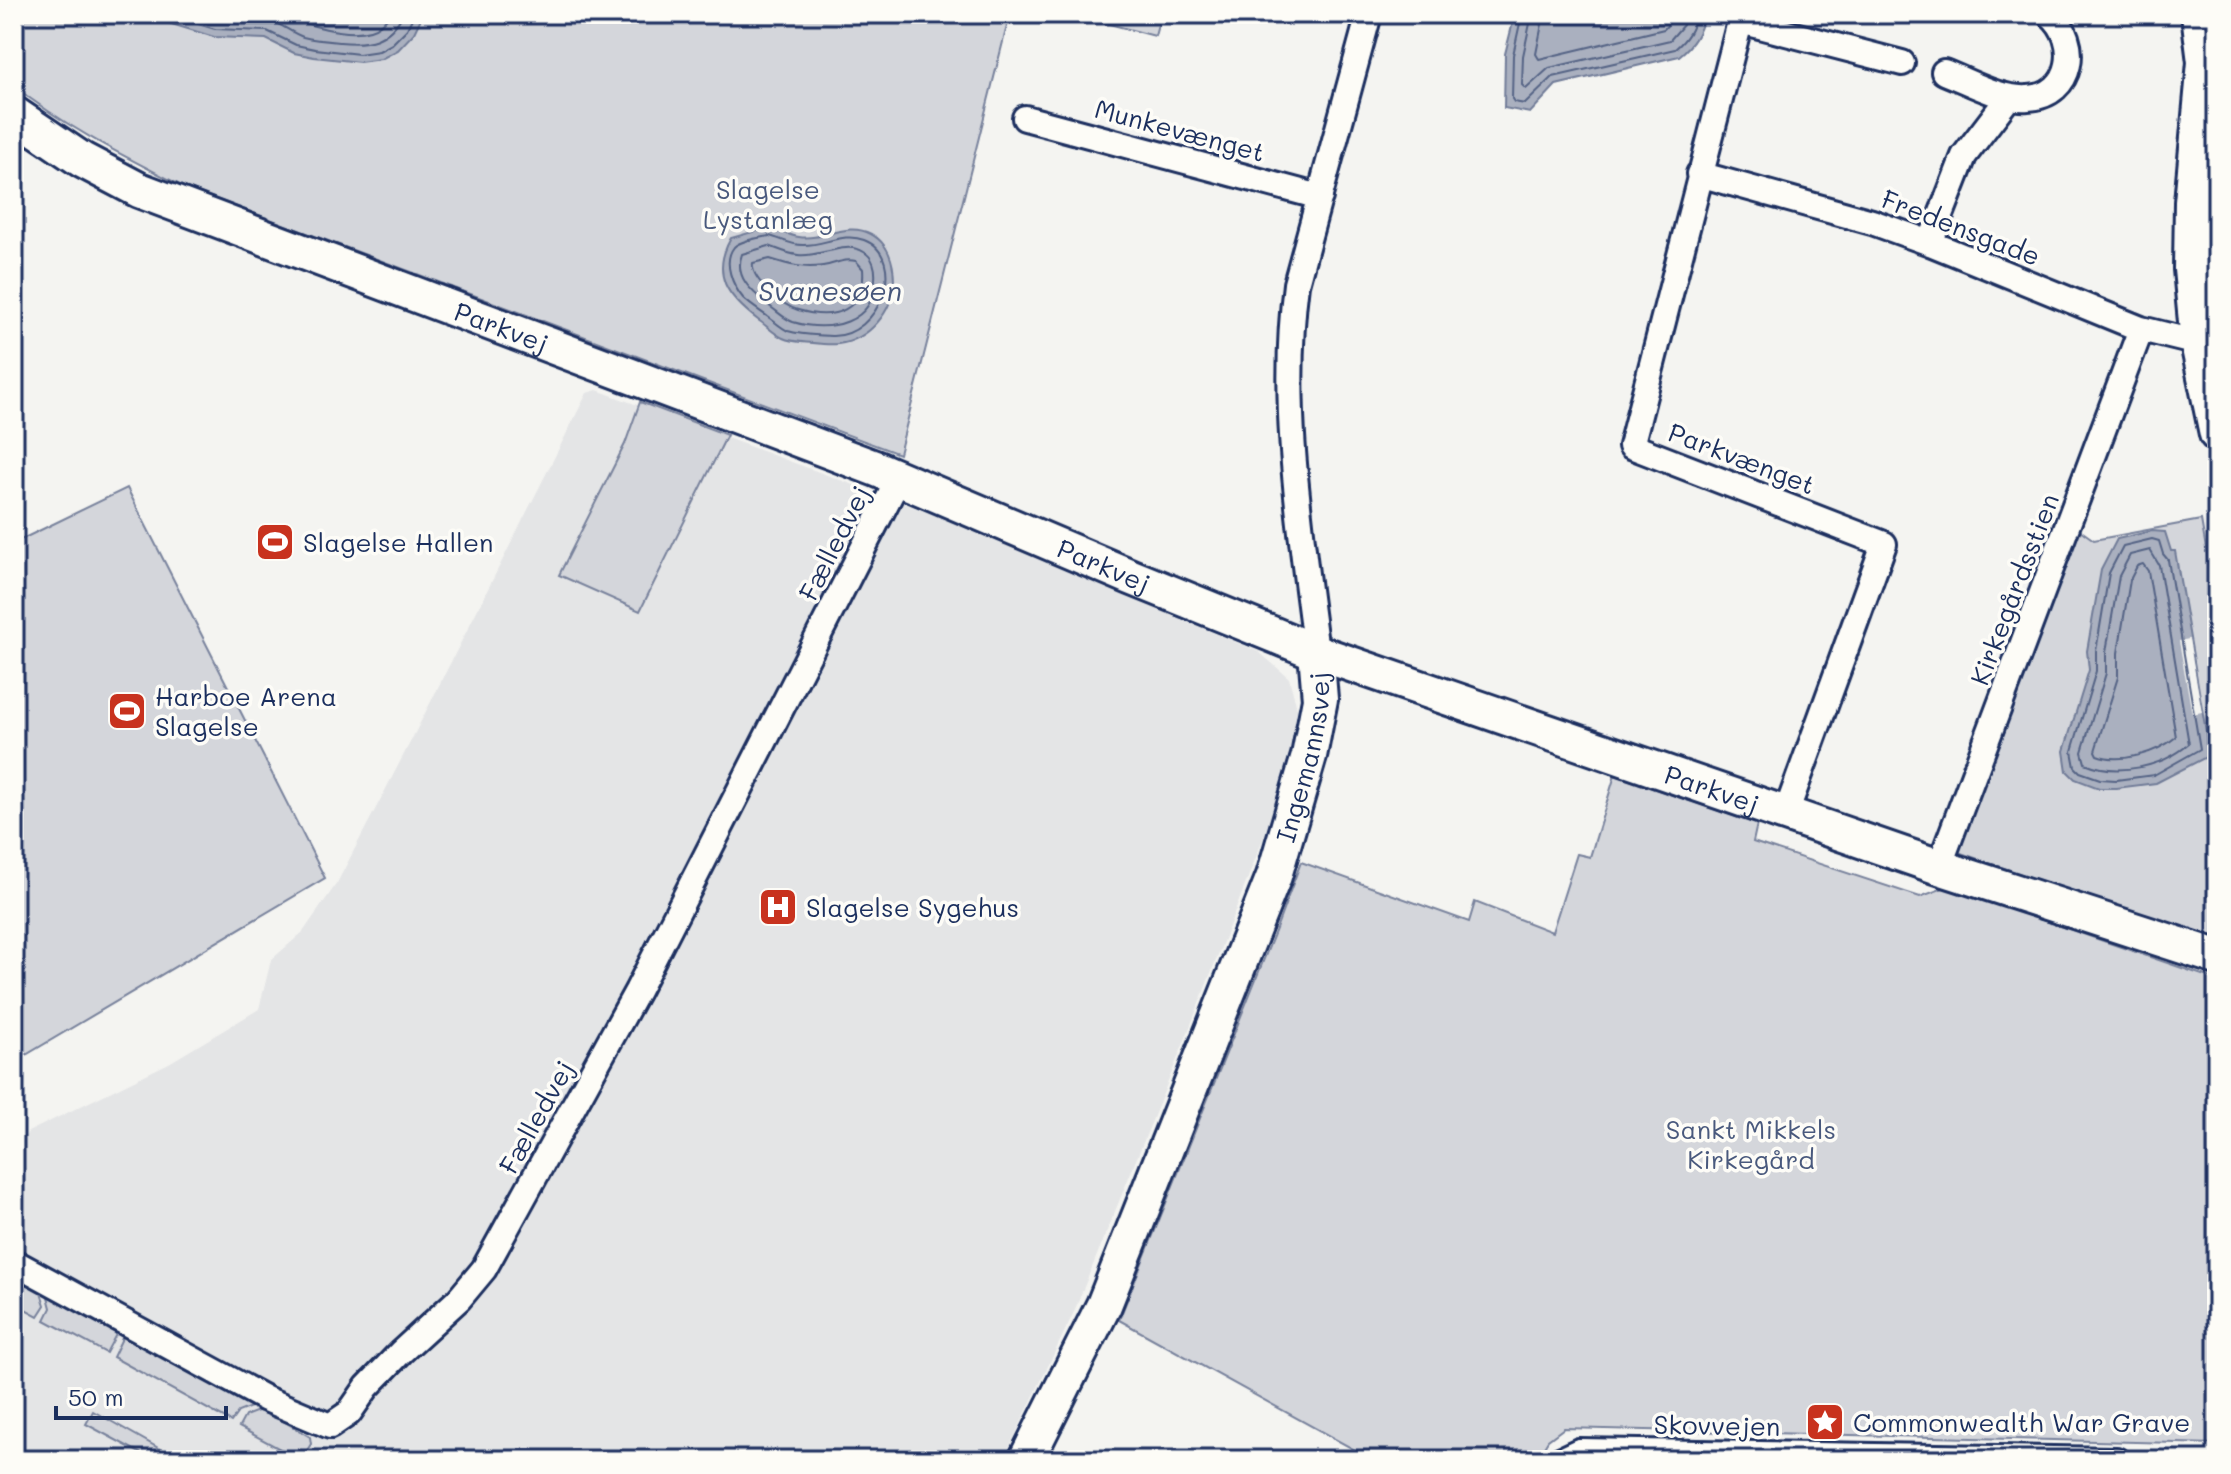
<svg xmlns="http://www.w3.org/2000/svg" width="2231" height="1474" font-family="Mali,sans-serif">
  <rect width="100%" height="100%" fill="#f4f4f1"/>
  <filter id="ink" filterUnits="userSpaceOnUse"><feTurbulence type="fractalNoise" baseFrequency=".0125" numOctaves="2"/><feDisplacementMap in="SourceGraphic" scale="16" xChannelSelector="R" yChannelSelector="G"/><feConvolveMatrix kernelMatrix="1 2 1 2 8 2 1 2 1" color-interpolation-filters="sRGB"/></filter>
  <g filter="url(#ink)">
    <path fill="#e4e5e6" d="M597,390l341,126 321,136 30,26 10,38 -29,105 -87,224 -110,269 -70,146h-989v-306l14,-22 141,-69 90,-54 12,-49 32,-28 34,-49 78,-150 172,-340z"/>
    <path fill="#d4d6db" stroke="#78829c" stroke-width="2" d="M14,14h996l-111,440 -715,-267c-58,-30 -119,-60 -170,-101z
      M1071,14h90l-6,22z
      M640,402l87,33 -87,176 -81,-36 66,-131z
      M127,488l198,390 -311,184v-519z
      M2201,520l16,91v331l-262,-91 122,-323 17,12z
      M1615,775l142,49 -4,18 167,55 26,-10 271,93v464l-653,-16 -16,12 -12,20h-163l-254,-140 157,-391 25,-67 168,60 6,-20 77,30 25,-78 13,3z
      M14,1272l24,12 7,21 -7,11 -24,-13z
      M46,1289l73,40 -13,24 -61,-33 6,-12z
      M125,1332l131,73 -18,7 -7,10 -118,-65z
      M263,1409l47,28 1,7 -10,16h-24l5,-10 -43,-23 6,-11z
      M93,1411l74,42 -3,7h-11l-67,-36z"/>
    <path fill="#aab0bf" stroke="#717c98" stroke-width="2" d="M139,14h284l-9,19 -16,17 -17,9 -21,3 -46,-5 -20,-4 -28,-14 -52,-2z
      M1515,14h190c-5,19 -11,30 -26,42l-123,29 -26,28 -26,-5 1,-54z
      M770,227c10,3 20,9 29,10 25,4 47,-16 72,-3 17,9 23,28 23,47 -1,31 -25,59 -56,63 -8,1 -17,0 -25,-1 -9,-1 -22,-1 -30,-5 -9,-4 -17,-13 -25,-18 -30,-23 -48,-45 -27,-82z
      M2152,531l13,1 6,19h4l35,204 -54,28 -40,5h-17l-24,-9 -8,-8 -3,-20 25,-81 -2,-19 14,-81 16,-31z"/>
    <path fill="#f4f4f1" d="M2189,639l13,73 -10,2 -13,-73z"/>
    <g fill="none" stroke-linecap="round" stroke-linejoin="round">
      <path stroke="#546385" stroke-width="2" d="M164,14l51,15 52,2 29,14 19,4 44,5 20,-3 13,-7 15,-15 7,-15
        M200,14c23,6 46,2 69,7 12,2 22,12 34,16 12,3 25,4 37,5 28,3 49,-1 63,-28
        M284,14c21,11 62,23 86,16 9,-2 14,-9 20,-16
        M1522,14l-9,41 -1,44 2,3 11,2 28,-27 122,-28c12,-10 18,-20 21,-35
        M1532,14l-9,42 -1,29 4,4 23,-21 121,-28 13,-15 3,-11
        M1544,14l-8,40 3,5 125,-30 8,-9 2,-6
        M769,236c11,2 23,10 35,9 21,0 40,-13 60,-5 45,17 16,98 -33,96 -14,-1 -30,-1 -43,-5 -7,-3 -14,-10 -20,-14 -8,-6 -18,-12 -25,-19 -10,-12 -21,-36 -9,-51 7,-7 25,-9 35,-11z
        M769,246c9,3 19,8 29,9 22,3 47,-15 66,-3 9,5 12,16 11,27 0,45 -46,54 -82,43 -8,-3 -14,-9 -21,-14 -17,-14 -39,-29 -30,-54z
        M770,259c19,6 33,10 53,7 13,-2 21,-8 33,-5l7,8c3,42 -29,52 -65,41 -15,-4 -48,-31 -45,-47z
        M2152,539l7,2 4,13 5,6 32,189 -46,26 -38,5 -16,-1 -20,-7 -5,-5 -3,-16 24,-80v-20l13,-78 14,-27z
        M2150,550l9,15 30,179c-27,23 -71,33 -104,19l-3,-11 24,-79v-21l13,-76 11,-21z
        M2143,564l5,7 28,166c-19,16 -55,27 -79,18l-2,-4 23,-74v-24l12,-73 7,-14z"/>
      <g stroke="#1b2f5e" stroke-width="30">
        <path id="street" d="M1742,14l-111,432 253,98 -98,269
          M1740,21l162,42
          M1944,72c26,10 56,28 84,26 46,-2 53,-58 22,-84
          M1025,118l295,79
          M1699,174l173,48 58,21 211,86 57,14
          M1930,243l34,-87 45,-59
          M1316,652c-15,-121 -36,-245 -20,-368l73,-270
          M1939,867l202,-538
          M14,1262l252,137 64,27 19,-13 18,-26 34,-35 58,-53 25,-30 153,-278 262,-513
          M1560,1460l19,-9 537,9"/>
      </g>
      <g stroke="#1b2f5e" stroke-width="40">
        <g id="secondary">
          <path d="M2199,14l6,48 -13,140 -1,67 7,74 19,91"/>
          <path id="s1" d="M14,114l68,46 57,30 738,279 254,108 185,75 623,215 278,90"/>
          <path id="s2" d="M1026,1460l78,-155 170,-429 35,-120 11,-57 -4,-47"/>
        </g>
      </g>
      <use href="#street" stroke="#fdfcf7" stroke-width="24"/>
      <use href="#secondary" stroke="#fdfcf7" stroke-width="34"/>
    </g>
  </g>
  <defs>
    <g id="stadium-square" transform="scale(2)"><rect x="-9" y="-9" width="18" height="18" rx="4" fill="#c8321e" stroke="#fdfcf7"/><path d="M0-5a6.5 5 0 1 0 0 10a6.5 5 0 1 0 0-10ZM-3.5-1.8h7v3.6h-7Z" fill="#fff"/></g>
    <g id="hospital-square" transform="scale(2)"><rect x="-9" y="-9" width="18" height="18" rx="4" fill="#c8321e" stroke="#fdfcf7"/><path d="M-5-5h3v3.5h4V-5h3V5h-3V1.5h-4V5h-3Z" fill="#fff"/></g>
    <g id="sight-square" transform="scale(2)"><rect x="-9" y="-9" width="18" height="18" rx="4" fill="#c8321e" stroke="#fdfcf7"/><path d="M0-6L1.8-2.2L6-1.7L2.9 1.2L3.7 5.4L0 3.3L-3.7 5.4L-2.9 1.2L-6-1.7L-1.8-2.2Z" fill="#fff"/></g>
  </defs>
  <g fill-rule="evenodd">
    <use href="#stadium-square" x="275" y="542"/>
    <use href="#stadium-square" x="127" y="711"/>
    <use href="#hospital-square" x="778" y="907"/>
    <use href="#sight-square" x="1825" y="1422"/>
  </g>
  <g text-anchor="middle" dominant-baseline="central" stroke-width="7" stroke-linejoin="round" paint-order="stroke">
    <g font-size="26" fill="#1b2f5e" stroke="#fdfcf7">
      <text transform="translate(1180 130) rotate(15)">Munkevænget</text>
      <text transform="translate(1961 227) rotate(21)">Fredensgade</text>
      <text stroke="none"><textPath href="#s1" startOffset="534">Parkvej</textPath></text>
      <text transform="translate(1742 458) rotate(21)">Parkvænget</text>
      <text transform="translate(834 543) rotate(-63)">Fælledvej</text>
      <text stroke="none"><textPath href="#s1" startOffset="1182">Parkvej</textPath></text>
      <text transform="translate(2014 589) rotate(-69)">Kirkegårdsstien</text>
      <text stroke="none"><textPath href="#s2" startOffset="758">Ingemannsvej</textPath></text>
      <text stroke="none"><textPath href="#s1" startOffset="1830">Parkvej</textPath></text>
      <text transform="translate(536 1117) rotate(-61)">Fælledvej</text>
      <text transform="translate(1717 1425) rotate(1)">Skovvejen</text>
    </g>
    <g font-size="26" fill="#49597d" stroke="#fdfcf7">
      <text x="768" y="189">Slagelse<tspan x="768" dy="30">Lystanlæg</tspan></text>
      <text x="1751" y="1129">Sankt Mikkels<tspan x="1751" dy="30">Kirkegård</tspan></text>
    </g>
    <g font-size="26" fill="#1b2f5e" stroke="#fdfcf7" text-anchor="start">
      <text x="303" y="542">Slagelse Hallen</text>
      <text x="155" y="696">Harboe Arena<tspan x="155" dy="30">Slagelse</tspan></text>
      <text x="806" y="907">Slagelse Sygehus</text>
      <text x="1853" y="1422">Commonwealth War Grave</text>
    </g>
    <g font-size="28" font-style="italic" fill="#46567b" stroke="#fdfcf7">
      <text x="830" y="290">Svanesøen</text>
    </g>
  </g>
  <rect width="2231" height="1474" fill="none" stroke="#fdfcf7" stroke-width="48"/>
  <rect x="24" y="24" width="2183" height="1426" fill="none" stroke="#1b2f5e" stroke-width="3" filter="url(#ink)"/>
  <path d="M56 1406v12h170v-12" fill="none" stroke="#1b2f5e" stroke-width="4"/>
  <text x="68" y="1406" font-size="24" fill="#1b2f5e" stroke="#fdfcf7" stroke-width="6" paint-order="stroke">50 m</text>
</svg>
